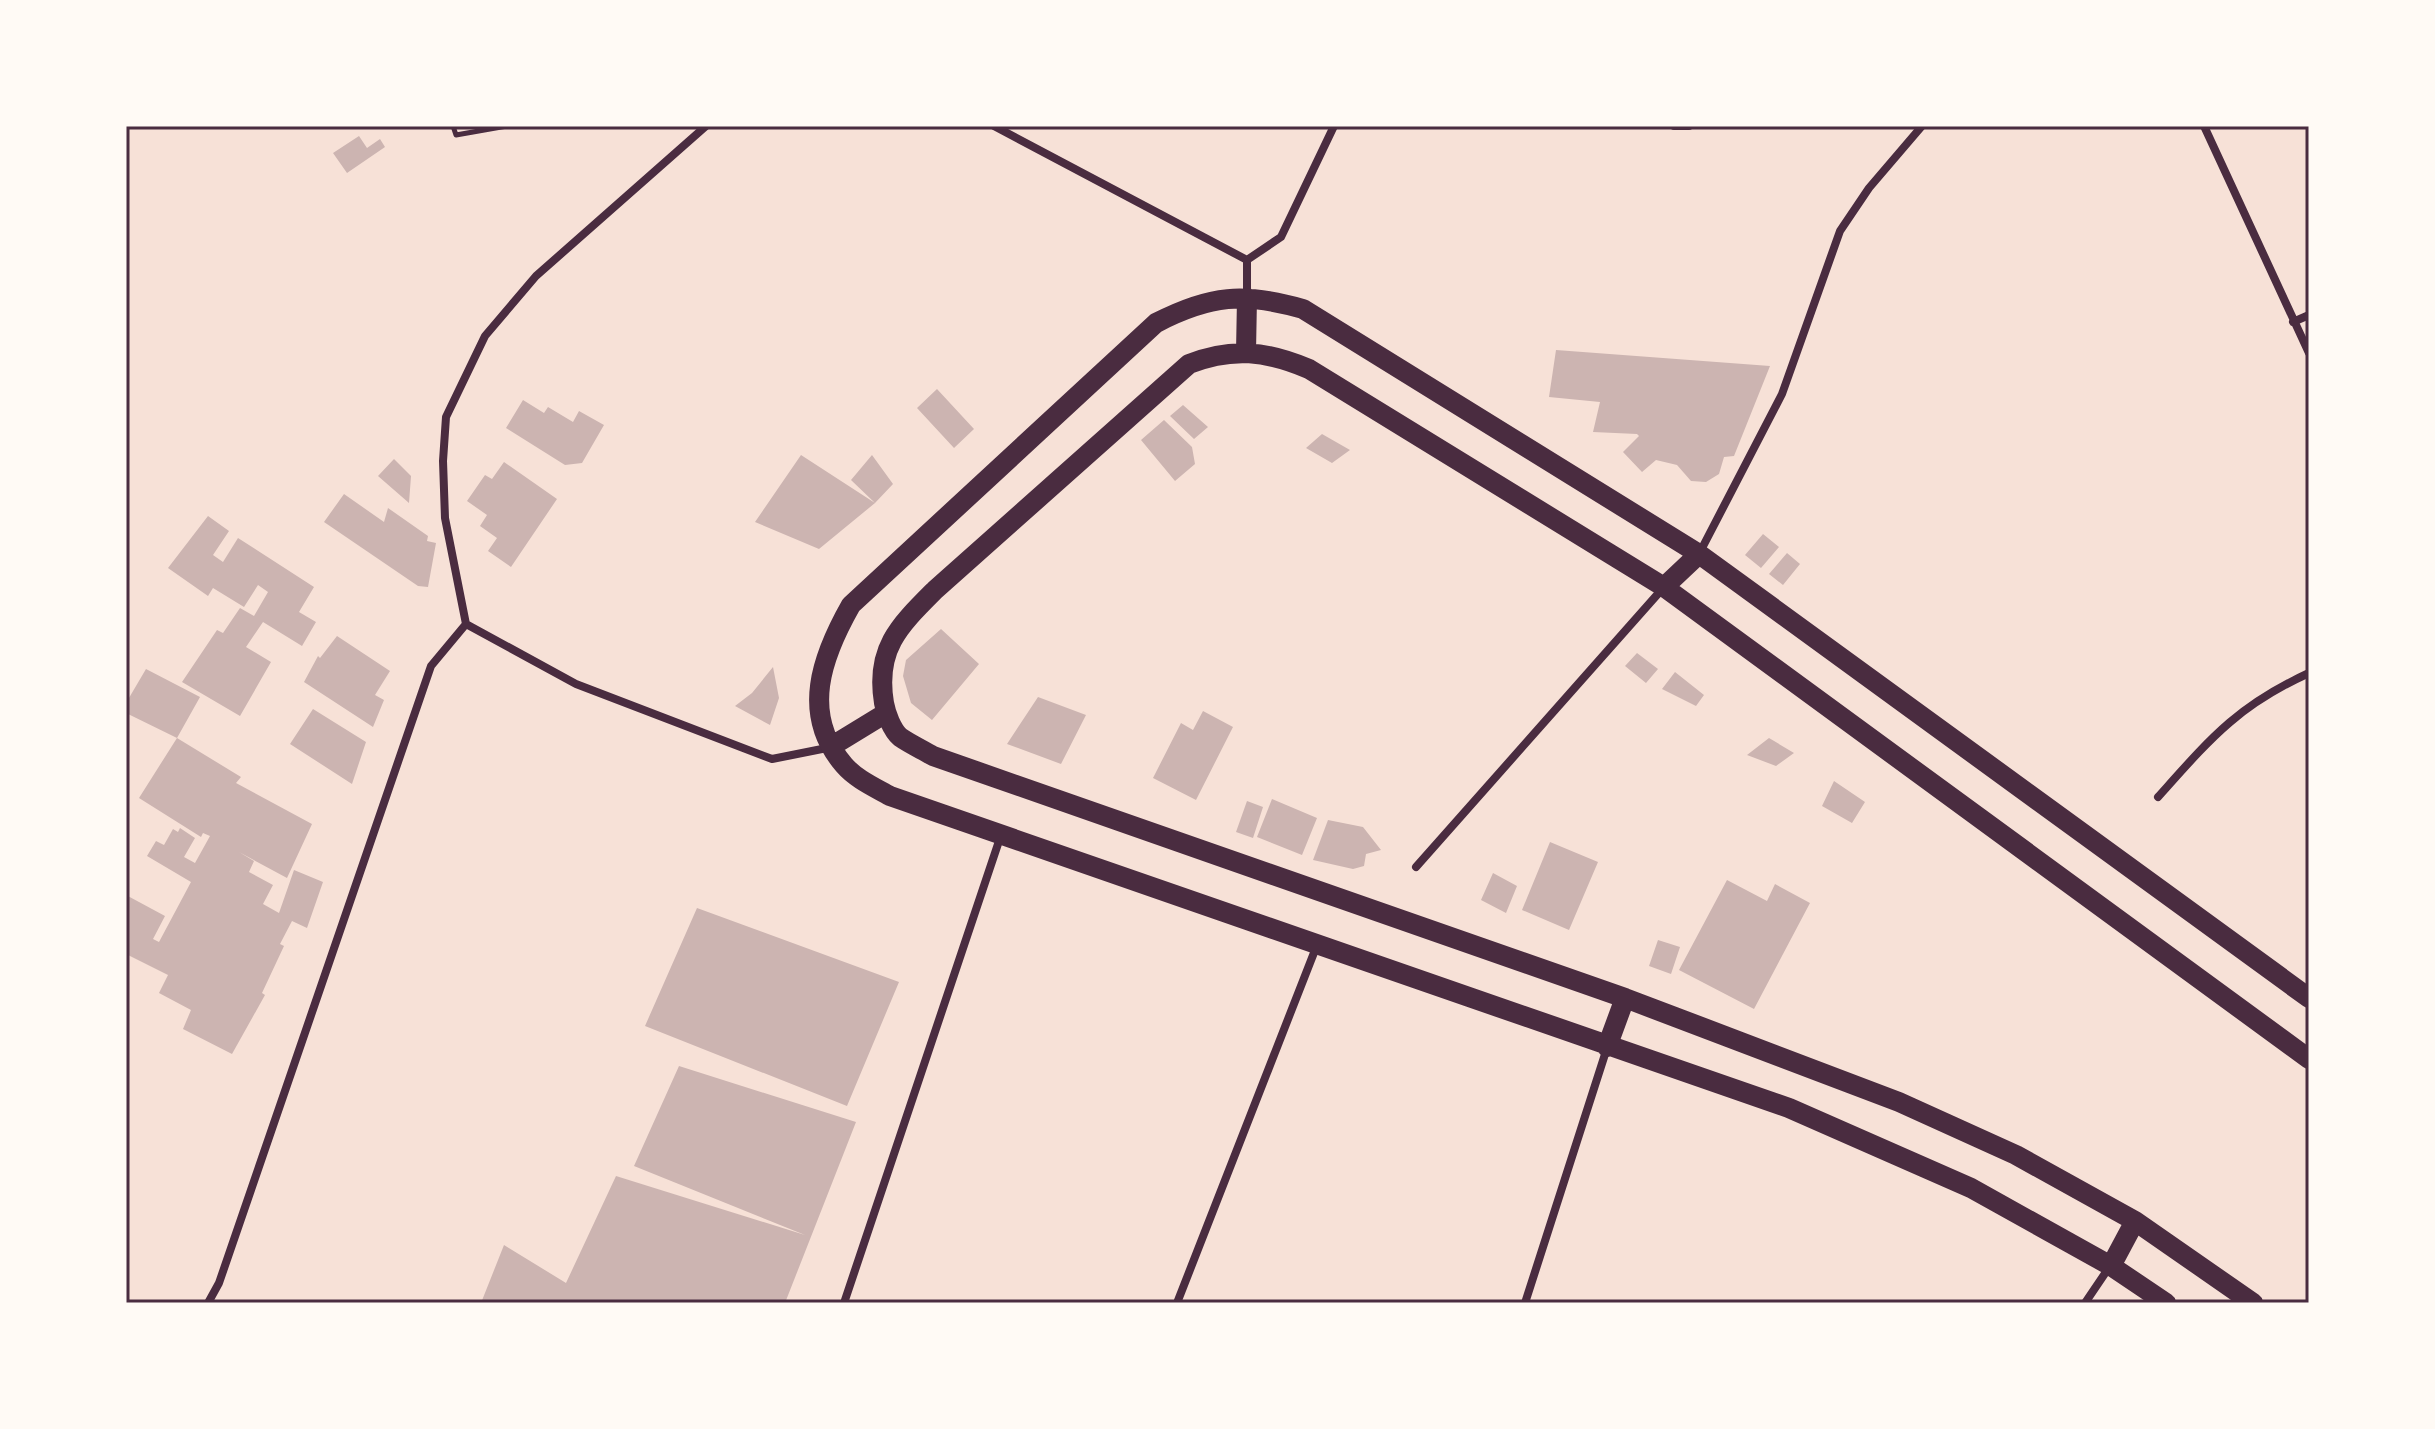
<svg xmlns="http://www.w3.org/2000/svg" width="2435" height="1429" font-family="Helvetica,sans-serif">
  <rect width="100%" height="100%" fill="#f7e1d7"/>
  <path fill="#ccb4b1" d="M359,136l8,12 13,-9 5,8 -38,26 -14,-20z
    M1556,350l214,16 -36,90 -10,1 -5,17 -13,8 -15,-1 -14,-16 -21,-5 -14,12 -19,-20 16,-16 -2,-2 -44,-2 7,-30 -51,-5z
    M937,389l37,40 -20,19 -37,-40z
    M523,400l21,13 4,-6 25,15 6,-11 25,14 -22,38 -17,2 -59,-37z
    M1183,405l25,22 -14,12 -24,-23z
    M1164,420l28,27 3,17 -20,17 -34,-41z
    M1322,434l28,16 -18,13 -26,-15z
    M801,455l74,48 -56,46 -64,-27z
    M872,455l21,29 -18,19 -24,-23z
    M394,459l17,17 -2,27 -31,-27z
    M504,462l53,37 -46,68 -23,-16 9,-13 -17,-12 7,-11 -20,-14 18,-26 7,4z
    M344,494l40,28 4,-14 40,28 -1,5 9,2 -8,44 -10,-1 -94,-64z
    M208,516l21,15 -16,24 10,7 15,-24 76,49 -15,25 17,10 -14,24 -39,-24 -17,25 25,15 -31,54 -58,-34 35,-52 6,3 17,-25 14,8 14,-24 -10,-7 -14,22 -31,-19 -5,8 -40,-28z
    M1763,534l16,13 -18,21 -16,-13z
    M1787,553l13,11 -17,21 -14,-11z
    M941,629l38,35 -47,56 -21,-17 -8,-27 3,-16z
    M337,636l53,35 -15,24 9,5 -11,27 -69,-45 14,-26 2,2z
    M1637,653l21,16 -12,14 -21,-17z
    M773,667l6,31 -9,27 -35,-19 17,-13z
    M146,669l54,28 -23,41 -51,-25v-10z
    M1675,672l29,23 -8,11 -34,-17z
    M1038,697l48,18 -25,49 -54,-20z
    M313,709l53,33 -14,42 -62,-40z
    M1203,711l30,16 -37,73 -43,-22 28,-55 12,7z
    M177,738l64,39 -5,6 76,41 -25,54 -48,-26 15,9 -5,11 24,13 -10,19 16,9 15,-43 29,12 -16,46 -15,-7 -12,23 4,2 -22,47 3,2 -33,59 -49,-25 8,-19 -32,-17 9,-18 -42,-21v-59l39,21 -12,23 6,3 32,-60 -44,-26 9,-15 8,4 9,-16 5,3 2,-4 15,10 -11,19 11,6 15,-27 -7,-3 -2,4 -62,-39z
    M1769,738l25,15 -18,13 -29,-11z
    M1834,781l31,21 -13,21 -30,-17z
    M1272,799l45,19 -15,37 -45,-18z
    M1247,801l16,6 -10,31 -17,-6z
    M1328,820l35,7 18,23 -15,4 -2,12 -11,3 -40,-9z
    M1550,842l48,20 -29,68 -47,-20z
    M1493,873l24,13 -11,27 -25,-13z
    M1727,880l40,21 8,-17 35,19 -56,106 -75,-39z
    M697,908l202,74 -52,124 -202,-80z
    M1658,940l22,7 -9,27 -22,-8z
    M679,1066l177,56 -71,181h-304l23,-58 62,38 50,-107 189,59 -171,-69z"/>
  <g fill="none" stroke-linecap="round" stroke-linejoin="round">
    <path stroke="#4a2c40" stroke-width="5" d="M453,126l3,9 51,-9"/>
    <path stroke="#4a2c40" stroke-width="8" d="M706,126l-170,150 -51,60 -39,81 -3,44 2,57 21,106 110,60 196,75 60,-12
      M994,126l253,134
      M1674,126h15
      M2204,126l105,227
      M1247,298v-38l34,-23 53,-111
      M2293,322l16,-7
      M1699,554l83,-160 58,-163 29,-43 53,-62
      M2158,797c52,-58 79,-91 151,-124
      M1416,867l248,-280
      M208,1303l11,-20 212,-617 35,-42
      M844,1303l157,-468
      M1177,1303l140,-358
      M1525,1303l82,-255
      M2085,1303l25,-37"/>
    <path stroke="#4a2c40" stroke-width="20" d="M1246,352l1,-54
      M1664,587l35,-33
      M832,746l54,-33
      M1607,1047l18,-49
      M2111,1266l24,-45
      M2166,1303l-55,-37 -140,-78 -182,-80 -899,-312c-16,-9 -34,-17 -46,-31 -44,-51 -22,-109 7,-160l305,-282c54,-28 88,-31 147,-14l396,245 610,444
      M2253,1303l-118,-82 -119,-66 -117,-53 -274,-104 -692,-242c-10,-6 -23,-12 -33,-19 -8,-7 -14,-23 -16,-34 -9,-54 15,-77 51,-113l254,-226c43,-17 78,-13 120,5l355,218 645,472"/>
  </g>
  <rect width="2435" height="1429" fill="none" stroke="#fffaf5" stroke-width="256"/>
  <rect x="128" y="128" width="2179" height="1173" fill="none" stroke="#4a2c40" stroke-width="3"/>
</svg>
